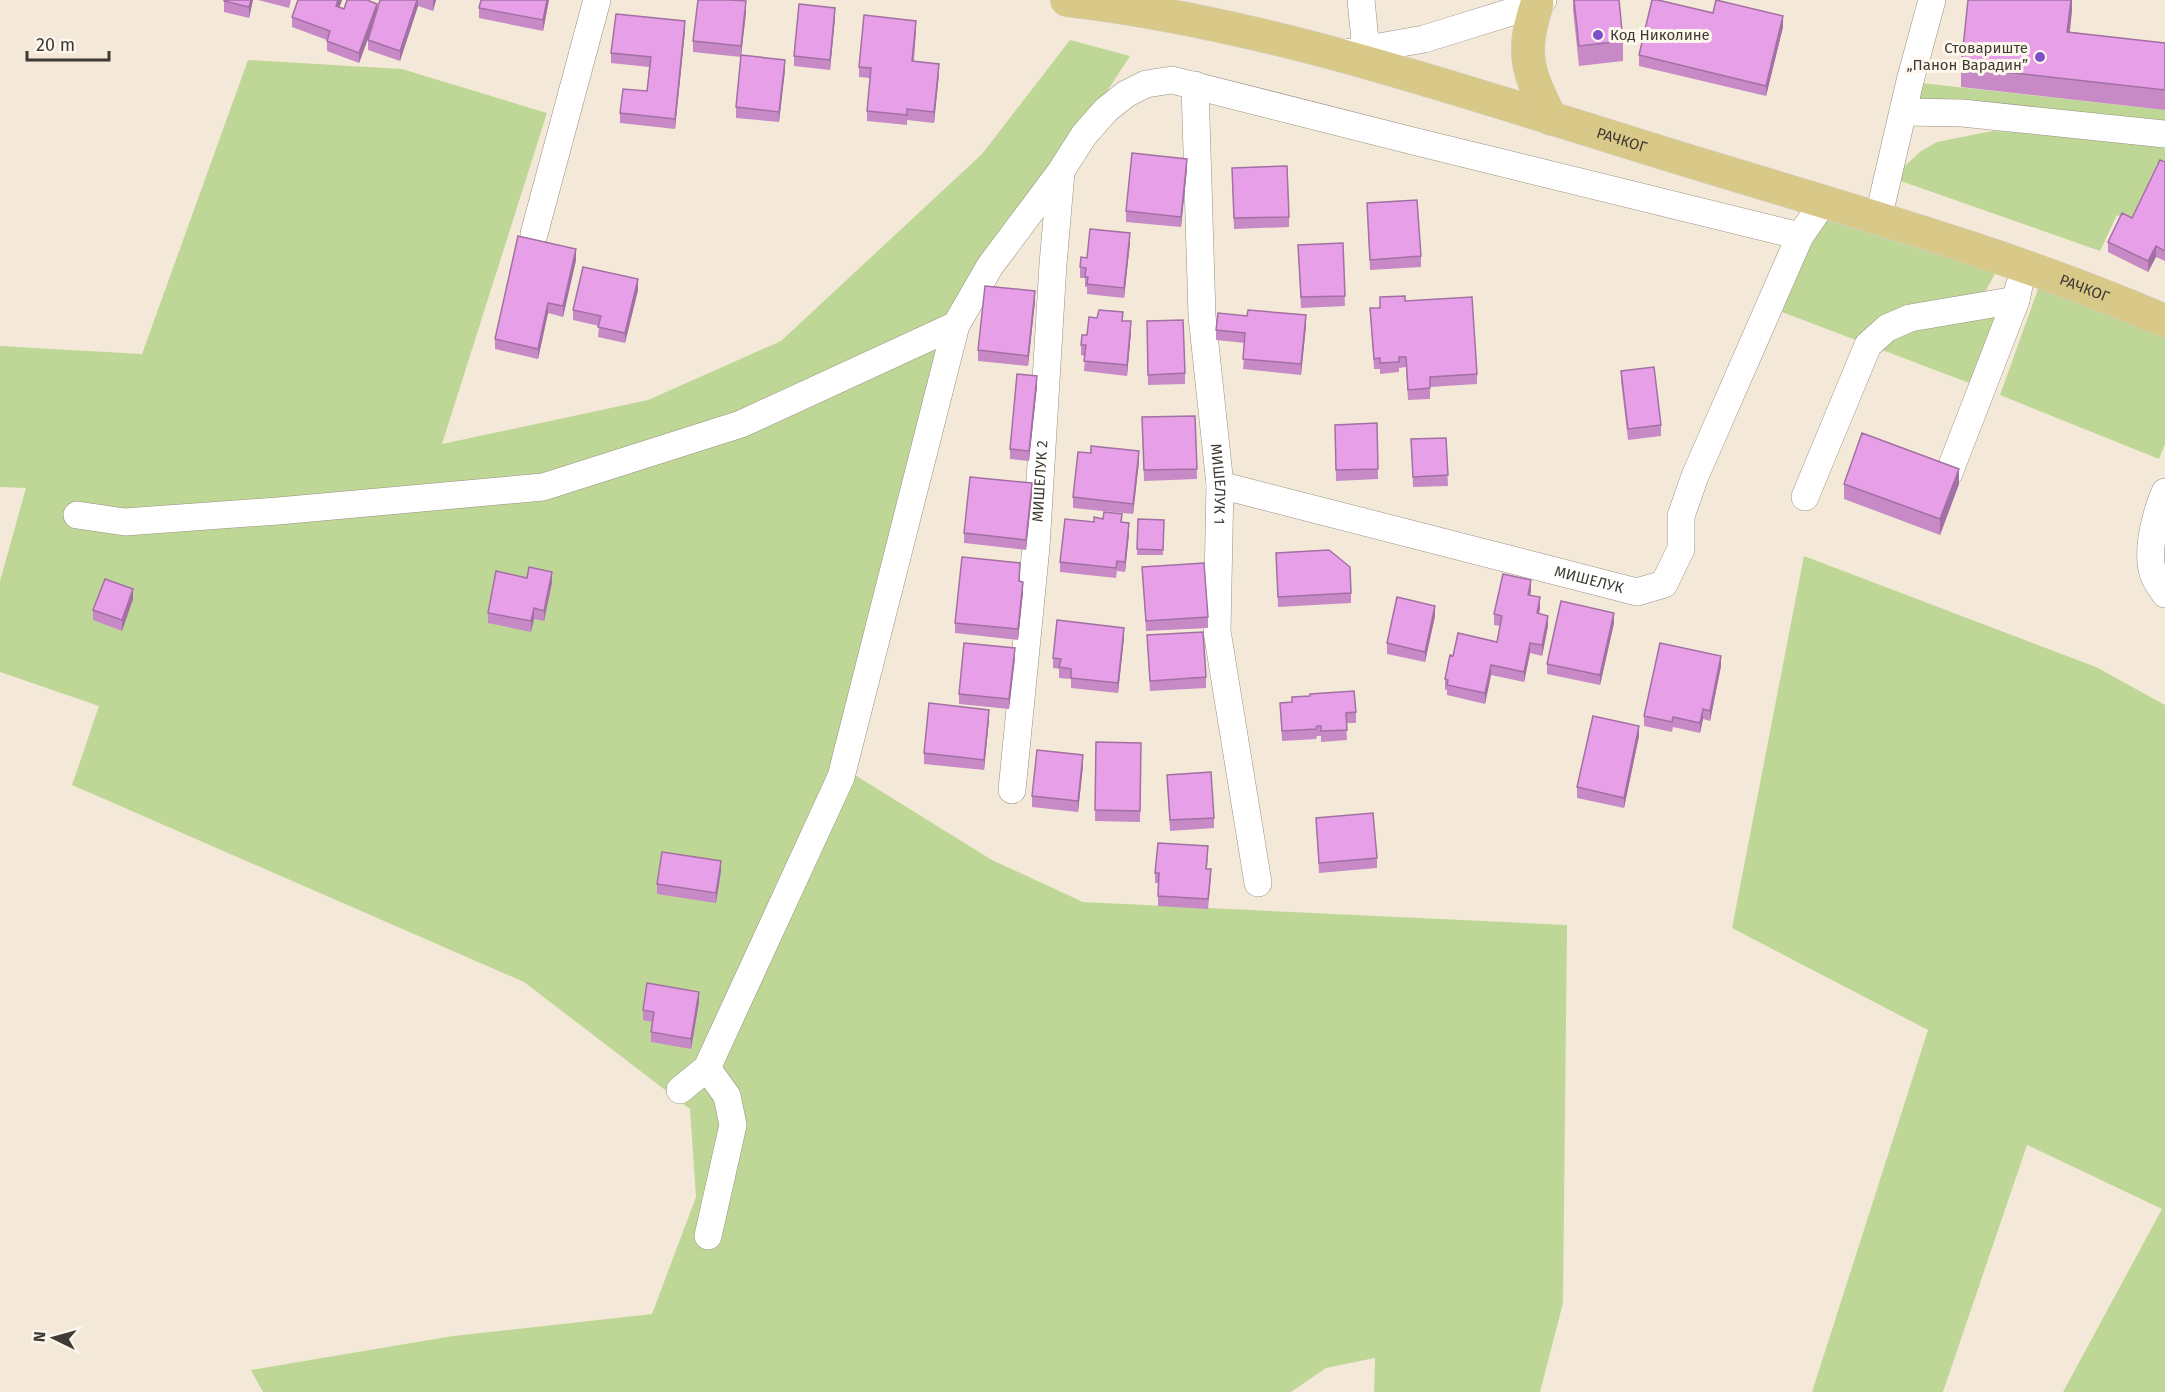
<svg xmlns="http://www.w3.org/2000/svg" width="2165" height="1392" font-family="'Fira Sans',sans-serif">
  <rect width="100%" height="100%" fill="#f4e9d9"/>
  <path fill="#bfd796" d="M1070,40l60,16 -171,263 -117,448 150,93 91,42 484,23 -4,378 -23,89h-166l1,-34 -49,10 -35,24h-1028l-12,-22 202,-34 199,-22 44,-117 -6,-88 -166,-127 -452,-197 27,-79 -99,-34v-91l26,-93 -26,-1v-141l142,8 106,-294 154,9 145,44 -105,331 206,-44 133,-59 201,-187z
    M1921,83l244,27v13l-248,-17z
    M1992,131l45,1 128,14v22l-8,-4 -27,57 -13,-6 -17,36 -205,-72 1,-5 25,-23 16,-9z
    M1843,206l154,64 -13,24 21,8 -33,82 -198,-75 38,-74z
    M2042,278l123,49v117l-6,15 -159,-64z
    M1804,556l292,111 69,38v687h-102l99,-183 -135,-64 -84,247h-131l116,-362 -196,-102z"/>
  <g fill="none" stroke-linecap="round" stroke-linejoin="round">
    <g stroke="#999081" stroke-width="28">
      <g id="minor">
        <path d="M1361,0l5,50"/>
        <path d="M1340,54l84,-15 113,-35 6,-4"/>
        <path id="s1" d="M1195,85l7,231 18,169 -3,146 41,252"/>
        <path d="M1904,112l58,1 203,21"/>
        <path d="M1878,219l32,-138 22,-81"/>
        <path d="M534,234l63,-234"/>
        <path d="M1949,473l67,-173 3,-14"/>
        <path id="s2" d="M1220,485l417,107 27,-8 17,-35v-33l14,-40 105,-240 23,-33"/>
        <path d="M2165,492c-9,21 -19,58 -12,81 2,7 8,15 12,21"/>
        <path d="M1805,497l63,-152 19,-17 23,-10 106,-18"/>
        <path d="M77,515l48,7 153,-11 265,-24 198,-63 215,-99"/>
        <path id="s3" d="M1012,790l24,-243 17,-283 8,-92"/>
        <path d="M707,1068l20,28 6,29 -25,111"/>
        <path d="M680,1090l27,-22 134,-291 115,-452 34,-59 71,-95 23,-36 22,-25 20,-16 20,-10 26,-4 241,61 387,95"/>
      </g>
    </g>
    <g stroke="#d1d0ce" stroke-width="34">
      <g id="major">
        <path id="s4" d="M1067,0c205,24 400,93 596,153 168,52 340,98 502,168"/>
        <path d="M1537,4c-17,51 -9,68 14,115"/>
      </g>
    </g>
    <use href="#minor" stroke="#fff" stroke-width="27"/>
    <use href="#major" stroke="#d9c989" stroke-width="33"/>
  </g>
  <path fill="#c78ac7" d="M224,0h29l-4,18 -25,-6z
    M258,0h33l-2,8z
    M298,0h44l-3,8 5,1 33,2 3,-11h56l-3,11 -15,-5 -18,55 -32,-11v-10l3,-9 -12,32 -32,-12v-11l-35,-13v-10z
    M549,0l-6,31 -64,-13v-10z
    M1573,0h46l4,41v20l-44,5 -6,-56z
    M2072,0v10l-2,22 95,11v67l-204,-23v-20z
    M746,12l-5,43 44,15 -6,52 -43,-4v-11l5,-50 -48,-5v-11z
    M1713,13l70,14 -17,69 -127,-30v-11z
    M835,18l-5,52 -36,-4v-10z
    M685,31l-10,98 -55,-6v-10l27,-22 2,-24 -38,-4v-10z
    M916,31l-2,30 25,13 -5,49 -27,-3v5l-40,-4v-10l3,-33 -11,-1v-10z
    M2165,162v99l-9,-4 -8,15 -40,-20v-10l24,-24z
    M1232,168l57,49v10l-55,2z
    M1187,169l-6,58 -55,-5v-11z
    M1367,203l54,53v11l-51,3z
    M1130,243l-6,55 -37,-4v-7h-2v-9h-5v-11l7,-9z
    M1343,243l2,63 -44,2 -3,-63z
    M576,260l-13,57 -15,-4 -10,46 -43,-10v-10z
    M638,290l-13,53 -27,-6 1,-11 -26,-6v-10z
    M1380,297l25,4 72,73v10l-47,3v12l-22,1 -2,-33 -7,1v4l-19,2v-5h-6l-4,-61h10z
    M1035,301l-7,65 -50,-5v-11z
    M1123,321l8,11 -4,44 -43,-5 1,-15 -4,-1v-10l6,-10z
    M1147,321l38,52v11l-37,1z
    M1306,326l-5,49 -58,-6 2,-26 -29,-3v-10z
    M1621,371l40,54v11l-33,4 -7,-59z
    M1037,386l-8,75 -19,-2v-10z
    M1195,416l2,63 -53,2 -2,-64z
    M1377,423l1,56 -42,2 -1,-56z
    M1446,438l2,48 -35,1 -2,-48z
    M1139,462l-6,52 -60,-6v-11z
    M1844,484h115l-19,51 -96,-36z
    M1032,494l-6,56 -62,-7v-10z
    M1103,519l19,4 7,11 -4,38 -8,-1 -1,7 -56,-6v-10l34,-40z
    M1138,519l26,1 -1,35h-26z
    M1276,553l75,40v10l-73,4z
    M1142,567l66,50v11l-62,3z
    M1020,573v8l3,11 -5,48 -63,-7v-10z
    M552,582l-8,39 -10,-2 -3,13 -43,-9v-10z
    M1531,590l-1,6 10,12 -1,6 9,12 -6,30 -12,-3 -6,29 -33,-7 -6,29 -38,-9v-5h-2v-11l8,-23 44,-14 3,-16 -6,-1v-11z
    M133,599l-11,32 -29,-11v-10z
    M1435,616l-10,46 -38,-8v-11z
    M1614,623l-14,62 -53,-11v-10z
    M1147,635l59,42v11l-56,3z
    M1124,638l-6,55 -47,-5v-9l-12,-1v-9l-6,-1v-10z
    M1015,658l-6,51 -50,-5v-10z
    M1721,666l-11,55 -7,-2 -3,14 -27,-6 -1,5 -28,-6v-10z
    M1292,702l64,10v11h-10l1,17 -26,2v-6h-4l-1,3 -34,2 -2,-38z
    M989,720l-5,50 -60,-6v-11z
    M1639,736l-15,72 -47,-10v-11z
    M1096,742l45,1 -1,79 -45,-1z
    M1083,766l-5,46 -46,-5v-11z
    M1167,775l47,43v10l-44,3z
    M1316,818l61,40v10l-58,5z
    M1208,857l-1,12 4,10 -3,30 -50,-3v-23h-3v-10z
    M721,871l-5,32 -59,-9v-10z
    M699,1002l-8,47 -40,-7v-10l1,-10 -9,-2v-10z"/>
  <path fill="#a270a2" d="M251,0h2l-4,18v-11z
    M338,0h4l-6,17v-11z
    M417,0h1v6l-18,55v-10z
    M433,0h3l-3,11z
    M547,0h2l-6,31v-11z
    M2071,0h1v10l-5,42v-20z
    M746,1v11l-5,45v-11z
    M377,4v10l-18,49v-10z
    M835,8v10l-5,52v-10z
    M1783,16v11l-17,69v-10z
    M685,21v10l-10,98v-10z
    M916,21v10l-4,40v-10z
    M785,60v10l-6,52v-10z
    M939,64v10l-5,49v-11z
    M1187,159v10l-6,58v-10z
    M1130,233v10l-6,55v-10z
    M2156,246v11l-8,15v-11z
    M576,249v11l-13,57v-11z
    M638,279v11l-13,53v-10z
    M1035,291v10l-7,65v-10z
    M548,303v10l-10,46v-10z
    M1306,315v11l-5,49v-11z
    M1131,321v11l-4,44v-11z
    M1037,376v10l-8,75v-10z
    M1139,451v11l-6,52v-10z
    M1959,469v15l-19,51v-16z
    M1032,483v11l-6,56v-10z
    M1129,523v11l-4,38v-10z
    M552,572v10l-8,39v-10z
    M1531,580v10l-3,15v-10z
    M1023,582v10l-5,48v-11z
    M133,589v10l-11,32v-11z
    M1540,597v11l-3,16v-11z
    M1435,606v10l-10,46v-10z
    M534,608v11l-3,13v-11z
    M1614,613v10l-14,62v-10z
    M1548,616v10l-6,30v-11z
    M1124,628v10l-6,55v-10z
    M1530,643v10l-6,29v-10z
    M1015,648v10l-6,51v-10z
    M1721,656v10l-11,55v-10z
    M1491,665v10l-6,29v-11z
    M1703,709v10l-3,14v-10z
    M989,710v10l-5,50v-10z
    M1639,726v10l-15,72v-10z
    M1083,755v11l-5,46v-11z
    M721,861v10l-5,32v-10z
    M699,992v10l-8,47v-10z"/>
  <path fill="#e7a0e7" stroke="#a270a2" stroke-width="1.5" d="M224,0h27l-2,7 -25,-6z
    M298,0h40l-2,6 8,3 3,-9h20l10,4 -18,49 -32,-12 3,-10 -38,-14z
    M380,0h37l-17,51 -32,-11z
    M481,0h66l-4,20 -64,-12z
    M698,0h34l14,1 -5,45 -48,-5z
    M1574,0h45l4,41 -44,5z
    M1652,0h6l55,13 3,-13 67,16 -17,70 -127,-31z
    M1968,0h103l-4,32 98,11v47l-204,-23z
    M799,4l36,4 -5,52 -36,-4z
    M616,14l69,7 -10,98 -55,-6 3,-24 24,2 4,-34 -40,-4z
    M864,15l52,6 -4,40 27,3 -5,48 -27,-3v6l-40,-4 4,-43 -12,-1z
    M741,55l44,5 -6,52 -43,-5z
    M1132,153l55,6 -6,58 -55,-6z
    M2160,160l5,2v89l-9,-5 -8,15 -40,-19 14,-29 10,5z
    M1287,166l2,51 -55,1 -2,-50z
    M1417,200l4,56 -51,4 -3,-57z
    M1090,229l40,4 -6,55 -37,-4 1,-7h-3l1,-9 -6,-1 1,-10 6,1z
    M518,236l58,13 -13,57 -15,-3 -10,46 -43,-10z
    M1343,243l2,53 -44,1 -3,-52z
    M583,267l55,12 -13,54 -27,-6 3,-11 -28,-6z
    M985,286l50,5 -7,65 -50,-6z
    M1405,296v5l67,-4 5,77 -47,3v11l-22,2 -2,-33h-7v5l-19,1v-5l-6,1 -4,-51h10v-11z
    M1099,310l24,2 -1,9h9l-4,44 -43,-4 2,-16h-5l1,-10h5l2,-18 8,1z
    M1248,310l58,5 -5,49 -58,-5 2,-26 -29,-3 2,-17 29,3z
    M1183,320l2,53 -37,2 -1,-54z
    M1654,367l7,58 -33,4 -7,-58z
    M1017,374l20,2 -8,75 -19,-2z
    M1195,416l2,53 -53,1 -2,-53z
    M1377,423l1,46 -42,1 -1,-45z
    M1862,433l97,36 -19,50 -96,-35z
    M1446,438l2,37 -35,2 -2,-38z
    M1091,446l48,5 -6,53 -60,-7 5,-45 13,1z
    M970,477l62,6 -6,57 -62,-7z
    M1104,512l18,2 -1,8 8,1 -4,39 -8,-1 -1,7 -56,-6 5,-43 29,3v-5l9,2z
    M1138,519l26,1 -1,30 -26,-1z
    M1329,550l21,17 1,26 -73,4 -2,-44z
    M962,557l58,6 -1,18 4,1 -5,47 -63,-6z
    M1204,563l4,54 -62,4 -4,-54z
    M529,567l23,5 -8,39 -10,-3 -3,13 -43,-8 8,-42 31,7z
    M1503,574l28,6 -3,15 12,2 -3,16 11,3 -6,29 -12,-2 -6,29 -33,-7 -6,28 -38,-8 1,-5 -3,-1 5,-24 3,1 5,-23 39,9 5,-26 -8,-2z
    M105,579l28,10 -11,31 -29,-10z
    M1397,597l38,9 -10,46 -38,-9z
    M1561,601l53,12 -14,62 -53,-11z
    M1057,620l67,8 -6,55 -47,-5v-9l-12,-2 2,-8 -8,-1z
    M1203,632l3,45 -56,4 -3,-46z
    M964,643l51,5 -6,51 -50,-5z
    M1660,643l61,13 -11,55 -7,-2 -3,14 -27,-6 -1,5 -28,-6z
    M1354,691l2,21 -10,1 1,17 -26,1v-5h-4l-1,3 -34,2 -2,-28 12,-1v-5l18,-1v-2z
    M929,703l60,7 -5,50 -60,-7z
    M1593,716l46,10 -15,72 -47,-11z
    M1096,742l45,1 -1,68 -45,-1z
    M1037,750l46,5 -5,46 -46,-5z
    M1211,772l3,46 -44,2 -3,-45z
    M1373,813l4,45 -58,5 -3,-45z
    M1158,843l50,3 -2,23h5l-3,30 -50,-3 1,-23h-4z
    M662,852l59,9 -5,32 -59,-9z
    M647,983l52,9 -8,47 -40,-7 3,-20 -11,-2z"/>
  <g fill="#7e50c8" stroke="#fdf7ed" stroke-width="2">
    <circle cx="1598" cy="35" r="6"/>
    <circle cx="2040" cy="57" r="6"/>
  </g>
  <g text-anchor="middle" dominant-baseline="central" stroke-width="6" stroke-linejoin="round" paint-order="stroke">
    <g font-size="15" fill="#3f3b34" stroke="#fdf7ed" text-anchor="start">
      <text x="1610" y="35">Код Николине</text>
      <text x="2028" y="48" text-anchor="end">Стовариште<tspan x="2028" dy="17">„Панон Варадин”</tspan></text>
    </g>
    <g font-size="15" fill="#3f3b34" stroke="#fdf7ed">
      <text stroke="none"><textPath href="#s4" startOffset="573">РАЧКОГ</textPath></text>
      <text stroke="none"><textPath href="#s4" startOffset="1059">РАЧКОГ</textPath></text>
      <text stroke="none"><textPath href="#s3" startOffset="310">МИШЕЛУК 2</textPath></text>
      <text stroke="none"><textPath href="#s1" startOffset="400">МИШЕЛУК 1</textPath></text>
      <text stroke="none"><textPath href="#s2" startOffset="381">МИШЕЛУК</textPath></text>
    </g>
  </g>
  <g transform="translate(54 1338) rotate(275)" stroke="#fdf7ed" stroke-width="4.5" paint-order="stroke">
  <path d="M0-4.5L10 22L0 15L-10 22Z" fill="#3f3b34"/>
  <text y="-9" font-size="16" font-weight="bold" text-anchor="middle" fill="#3f3b34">N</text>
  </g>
  <path d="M27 51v9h82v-9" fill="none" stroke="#3f3b34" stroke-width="3"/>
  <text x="36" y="51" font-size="18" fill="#3f3b34" stroke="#fdf7ed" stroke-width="4.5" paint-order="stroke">20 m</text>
</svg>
